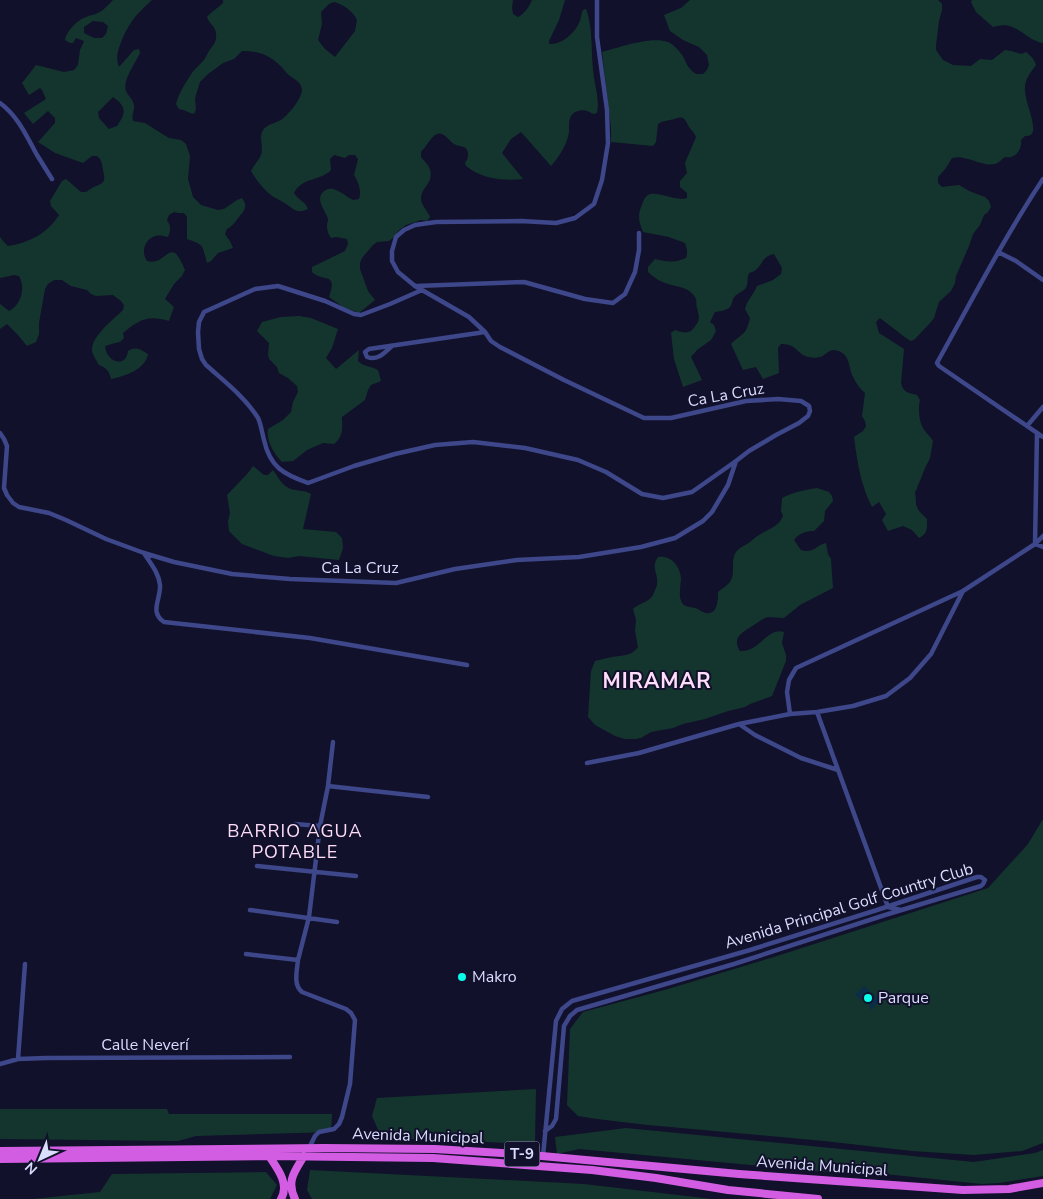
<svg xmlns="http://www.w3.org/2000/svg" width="1043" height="1199" font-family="'Nunito Sans',sans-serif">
  <rect width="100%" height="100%" fill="#11112b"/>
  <path fill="#14352e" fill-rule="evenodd" d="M113,0h39c-16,14 -25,25 -32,45 -3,8 -4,14 -1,22l15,-17 5,-1 1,4c-4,9 -18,28 -14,38 2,5 7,8 8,14 1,6 -3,9 -1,16l12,2 19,12 5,3 12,2 5,4 4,12 -2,23 5,18 8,8 17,5 6,-1 13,-9 5,-2c6,8 3,12 -3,19 -4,5 -6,9 -12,12l-2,5 6,9 2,5 -15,5 -7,8 -4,2c-5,-18 -2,-18 -20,-24v-22l-3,-4h-5l-5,-1 -5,3 -2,5c4,6 4,10 1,17 -4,-1 -9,-2 -13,-1 -11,4 -14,16 -8,25 4,1 8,1 12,-1 7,-4 14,-14 20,-2 3,4 4,8 6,12l-3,6 -8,8 -9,15 9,8 -5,14c-21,-6 -29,-2 -46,12l1,5 -4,4 -5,1 -10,3c1,16 21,23 23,5 8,-5 12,-2 20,3 -3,16 -23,22 -37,25 -2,-8 -4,-11 -12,-14 -2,-4 -6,-9 -7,-14 -1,-15 22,-32 31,-41l1,-5 -3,-4 -8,-6 -17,1 -5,-2 -4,-4 -16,-4 -9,-6h-8l-6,4 -3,5 -6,34v11l-3,8 -9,4 -9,-11 -11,-11 -7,5v-25l9,7c12,-6 17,-23 10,-35l-5,-1 -14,3v-41l3,4 5,5c21,-3 40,-13 51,-31l-8,-9 -1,-5 12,-20 4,-2 15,13h5c3,-2 7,-5 10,-6 10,-4 9,-6 7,-16 -1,-6 -1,-10 -6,-14h-5l-9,7 -28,-10 -17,-11 17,-19v-5l-7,-7 -15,13 -9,-11 22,-14 -4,-9 -2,-2 -11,7 -7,-12 14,-18 28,7 10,-2 4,-5 2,-15 4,-9 -8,-3 -3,5h-3l-5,-3c1,-8 12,-20 21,-23 4,-2 8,-2 12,-4 6,-3 10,-8 15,-13zM93,21l10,1 5,4 -2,8 -4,4h-8l-10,-5v-6zM113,97c14,10 13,16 4,29l-8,3 -10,-11 -1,-6z
    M223,0h290l-1,8 1,6 5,3c7,-4 11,-10 14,-17h33l-6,20 -10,21v3c13,1 26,-11 31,-23 1,-4 1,-7 3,-11l3,-1c7,18 5,42 7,60 1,15 7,30 4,44l-4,1c-5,-3 -9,-5 -15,-3 -10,3 -9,12 -9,20 0,4 -2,8 -3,12 -4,9 -9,16 -15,23l-30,-34 -10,7 -9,14 21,26c-20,2 -41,0 -57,-13l-1,-3c4,-6 4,-9 1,-15 -4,-2 -9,-2 -12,-4 -7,-5 -13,-18 -23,-5 -3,4 -6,8 -10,13v5c3,4 8,8 9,13 4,14 -10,18 -9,29 0,6 7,12 9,18l-3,4 -6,-1 -15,5 -7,5 -5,7 -5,4 -12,1 -4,3 -11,13 -2,5v6l8,22 7,9 -16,13 -16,-6 -14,-10c9,-26 -5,-14 -17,-25v-5l33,-16 3,-7 -1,-5 -11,-2 -5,1c-2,-3 -4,-7 -4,-11 0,-5 1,-4 1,-8 -2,-8 -12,-17 -6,-26 3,-3 6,-5 11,-4 6,1 14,8 20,11l6,-1c3,-8 -1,-18 -5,-24l4,-16 -3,-4h-6l-4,3 -11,-3 -4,4 1,11c-10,11 -29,7 -37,23 4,7 11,8 14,16 -11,5 -13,1 -22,-5 -4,-3 -9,-5 -14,-8 -9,-7 -15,-15 -21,-25 3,-6 7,-10 10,-16 3,-7 -2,-16 1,-23 4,-8 12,-8 19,-12 7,-5 25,-25 20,-34 -3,-7 -12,-9 -16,-15 -13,-15 -24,-20 -43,-20l-8,8 -11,4 -15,11 -8,8 -5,16 1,11 -2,5c-5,-1 -9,-4 -15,-5l-3,-5c3,-11 10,-22 16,-31 3,-5 8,-8 11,-12 3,-3 4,-7 6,-10 4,-6 8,-9 7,-17 0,-8 -7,-10 -9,-17 5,-6 11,-9 16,-14zM334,2c9,2 19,9 23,18l-2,11 -20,26 -10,-8 -7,-9 4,-16 -1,-12 8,-8z
    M690,0h248l4,4v6l-3,11 -3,24v5l7,10 10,5 18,1 9,-7 12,1 13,-10 6,1 10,3 5,-2c5,4 8,7 10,13 -6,8 -12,15 -11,26 1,16 18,47 0,45l-4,4c1,6 -2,14 -8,16 -2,2 -5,1 -8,1 -3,2 -6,6 -10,7 -14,3 -29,-10 -43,-6l-6,10 -8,9v6l4,4 17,-2 10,6 16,6 4,4 2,6 -3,5 -4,3 -4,10 -7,9 -4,12 -13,30 -1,7 -4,8 -12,11 -5,16 -4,5 -15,16 -4,2 -5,-3 -26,-20 -4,4 3,11 25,16 -3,34c2,9 7,10 16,12l3,5c-2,8 -1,21 3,28 3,5 7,8 10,13l-3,17 -5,10 -10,25 1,7v5l3,6 8,8c0,9 1,15 -8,19l-7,-8 -9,-4 -15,5 -6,-11 4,-6 -7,-12 -7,5c-11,-21 -15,-46 -18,-70l9,-6 3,-5 -1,-5 -3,-5 3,-23c-5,-4 -9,-10 -12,-16 -5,-10 -2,-25 -19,-27 -6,0 -8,5 -14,7 -3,1 -8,1 -11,0 -12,-2 -11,-13 -28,-13l-3,4 1,25 -16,6 -7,-12 -13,3 -12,-26c12,-12 15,-8 19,-26l-5,-9c2,-9 9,-15 12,-23l16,-6 8,-6 1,-6 -8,-14c-15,3 -11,16 -25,19 -2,5 -1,8 -2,12 -1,6 -8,7 -12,11 -4,4 -2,11 -8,13 -4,2 -8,2 -12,3l-5,10 4,3 2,6 -5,9 -14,10 -6,7 11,23 -19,7 -9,-28 -3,-26 4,-3c6,2 13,5 18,-1 7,-8 7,-11 4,-21 -1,-3 0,-8 -2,-11 -6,-10 -17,-10 -27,-13 -7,-2 -15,-7 -20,-12v-5l7,-8c11,3 20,4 31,-1 2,-6 1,-9 -1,-15l-16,-6 -26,-5c-4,-10 -6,-17 -1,-27 1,-4 3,-8 6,-10 8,-5 28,7 39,3v-5l-7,-6v-6l7,-8 -2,-10 11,-26c-2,-5 -5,-7 -7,-10 -6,-13 -7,-10 -19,-7 -5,1 -8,1 -12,4l-2,18 -3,4 -42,-4v-14l-9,-76c17,-4 58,-20 72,-6 3,3 6,6 8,9 6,9 3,11 14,19h7l4,-4 2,-5 -2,-10 -8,-8 -16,-7 -13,-9 -6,-16 17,-7z
    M972,0h71v43c-14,-2 -23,-16 -38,-18 -3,0 -8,1 -12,2l-17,-15 -5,-10z
    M299,316l12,2 27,11 -6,19 -6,10 10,11 23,-19 -1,11c6,6 13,5 20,9l3,11 -10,4 -3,5 -3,10 -23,17c0,11 2,19 -8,27l-11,-1 -16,7 -14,11 -11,1c-8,-8 -16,-21 -14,-33l15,-9 8,-8 2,-10 5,-10 -1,-6 -9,-8 -9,-5 -2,-6 -8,-8 -1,-5 1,-11 -12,-12 5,-9 19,-5z
    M253,466l11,9h4l5,-5c6,8 10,19 23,20 7,2 8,0 15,4l-8,35 33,3 6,6 1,10 -4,12 -40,-4 -11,2 -14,-2 -32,-12 -13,-13 -1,-10 2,-8 -3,-18 21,-22z
    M817,488l12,4 3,4 1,5 -8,10 -1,10 -10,10c-8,0 -15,2 -20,9l7,10c13,4 15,-5 25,-7l2,11 3,5 2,29 -33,17 -16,13c-5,0 -11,-1 -16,-1 -5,1 -9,5 -14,8 -11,7 -23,12 -14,26 19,2 27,-24 44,-19l-2,11 4,12v6l-14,35 -22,8 -5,3 -17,4 -23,8 -22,5 -10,4 -22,4 -10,6 -5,1h-11l-10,-3 -20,-11 -7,-8 3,-46 4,-10c6,-1 11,-3 17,-4 10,-2 19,0 26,-10l-3,-16 1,-11 -3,-11c6,-6 15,-6 20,-14 1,-3 4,-8 4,-11 2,-10 -7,-16 1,-27 13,-2 22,9 23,21 0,8 -4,21 3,27 3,2 8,2 11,3 4,1 8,5 11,5 12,2 12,-13 12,-21 3,-3 9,-6 12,-10 7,-11 -2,-24 9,-33 3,-3 7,-4 11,-7 3,-2 5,-5 9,-7 9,-6 20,-8 24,-19l-2,-5 1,-13c11,-6 23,-8 35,-10z
    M1043,819v324l-21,8 -48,4 -62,-4 -88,-10 -176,-16 -51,-6 -19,-3 -11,-11 3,-76 13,-17 85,-23 109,-33 211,-68 40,-44z
    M536,1089l-1,55 -124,-5 -32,-7 -7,-16 5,-18z
    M0,1109h167l2,5h163l-1,18 -135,4 -18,5 -178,-2z
    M626,1128l348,34 61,-9 8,-3v26l-44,7 -17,1 -127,-13 -31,1 -245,-23 -22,5 -2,-17z
    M310,1170l274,14 128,15h-400l-5,-9z
    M266,1172l11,13 -7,14h-237l67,-7 12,-18z"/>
  <path fill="#0b2d4a" d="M864,986l16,14 -9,10 -2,-5 -14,-10z"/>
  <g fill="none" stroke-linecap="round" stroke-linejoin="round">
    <path stroke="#3d4789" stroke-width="4.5" d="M0,103c18,13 27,34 37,52 5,8 10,16 15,24
      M1043,179c-39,59 -71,121 -105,182l-1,2 2,3 104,71
      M998,252l18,9 27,19
      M416,286l108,-4 61,17 28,4 12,-9 10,-22 4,-22v-17
      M422,290l-32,14 -29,11 -7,-1 -29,-13 -47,-15 -23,3 -51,23 -5,10 -1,10 1,17 3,10 4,6c18,16 39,32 52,53 3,6 4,15 6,22 6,27 19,34 44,43l46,-17 41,-12 40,-9 38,-3 52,6 53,12 28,12 36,22 21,4 29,-6 44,-31
      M392,346c-8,7 -14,15 -25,11l-2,-5 4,-3 116,-17
      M1027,426l16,-19
      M0,433l4,6 3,7 -3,42 3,7 6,8 6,4 30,6 17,7 40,19 38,14 30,9 58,12 58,5 106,4 59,-14 62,-9 62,-3 62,-10 34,-9 28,-17 9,-9 16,-27 8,-24 13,-10 27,-16 23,-12 9,-7 2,-5 -1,-5 -8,-5 -23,-2 -32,2 -75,17h-27l-80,-38 -64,-33 -9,-6 -6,-9 -16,-15 -54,-31 -17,-14 -6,-11v-10l4,-14 8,-7 11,-5 21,-3 85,-1 35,2 19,-5 19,-14 8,-24 6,-37 -1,-33 -10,-73v-37
      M1037,433l-2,111 8,3
      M144,553c6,10 15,20 16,32 1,14 -11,27 4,37l146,16 157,27
      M963,591l-32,63 -21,24 -24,18 -33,10 -36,6 -27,2 -3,-22 2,-12 7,-12 167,-77 72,-47 8,-8
      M817,712l71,195 13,3
      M739,724l16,11 46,23 37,12
      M587,763l52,-10 100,-29 51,-10
      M328,786l100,11
      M295,824l25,2
      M257,866l99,10
      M250,910l87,12
      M246,954l52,6 11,-43 11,-91 8,-40 5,-44
      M298,960c-1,11 -5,25 4,32l44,17 5,4 4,7 -5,64 -8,33 -3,7 -5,5 -15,3 -4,4 -6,12
      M18,1059l7,-95
      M0,1064l18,-5 28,-1 244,-1
      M543,1156l13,-135 6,-12 10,-8 178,-51 127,-40 100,-33h4l4,3 -2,4 -2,2 -96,29 -151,49 -157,46 -7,6 -6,10 -8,93 -4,7 -7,5"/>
    <path stroke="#d35de2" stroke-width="8" d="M0,1151l324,-3 111,1 85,5 219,20 224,16 46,-1 34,-6
      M269,1156c8,12 21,28 12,43
      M0,1159l269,-3 164,2 159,12 64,8 72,12 90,9
      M295,1199c-9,-18 0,-28 9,-43"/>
  </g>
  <g fill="#09fdea" stroke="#11112b" stroke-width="2">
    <circle cx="462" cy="977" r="5"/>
    <circle cx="868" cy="998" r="5"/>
  </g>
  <g text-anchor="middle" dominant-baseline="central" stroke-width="4" stroke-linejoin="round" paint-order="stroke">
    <rect fill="#11112b" stroke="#9ea0bf" stroke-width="1" x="504.5" y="1141.5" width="35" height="25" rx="4"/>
    <g font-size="15" font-weight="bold" fill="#dbddff">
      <text x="522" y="1154">T-9</text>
    </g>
    <g font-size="16" fill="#dbddff" stroke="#11112b">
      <text transform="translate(726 395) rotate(-10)">Ca La Cruz</text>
      <text x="360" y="568">Ca La Cruz</text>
      <text transform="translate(849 906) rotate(-17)">Avenida Principal Golf Country Club</text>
      <text x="145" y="1045">Calle Neverí</text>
      <text transform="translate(418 1136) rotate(2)">Avenida Municipal</text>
      <text transform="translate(822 1166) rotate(4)">Avenida Municipal</text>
    </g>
    <g font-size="16" fill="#dbddff" stroke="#11112b" text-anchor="start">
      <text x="472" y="977">Makro</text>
      <text x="878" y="998">Parque</text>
    </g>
    <g font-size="18" letter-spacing="1" fill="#ffddf9" stroke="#11112b">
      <text x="295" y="831">BARRIO AGUA<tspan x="295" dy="21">POTABLE</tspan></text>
    </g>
    <g font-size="21" font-weight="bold" letter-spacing="1" fill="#ffddf9" stroke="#11112b">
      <text x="657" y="681">MIRAMAR</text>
    </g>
  </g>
  <g transform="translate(40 1159) rotate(224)" stroke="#11112b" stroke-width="4" paint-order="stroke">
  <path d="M0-4L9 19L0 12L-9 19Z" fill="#dbddff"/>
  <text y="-8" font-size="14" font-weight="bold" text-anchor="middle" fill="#dbddff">N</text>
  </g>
</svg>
